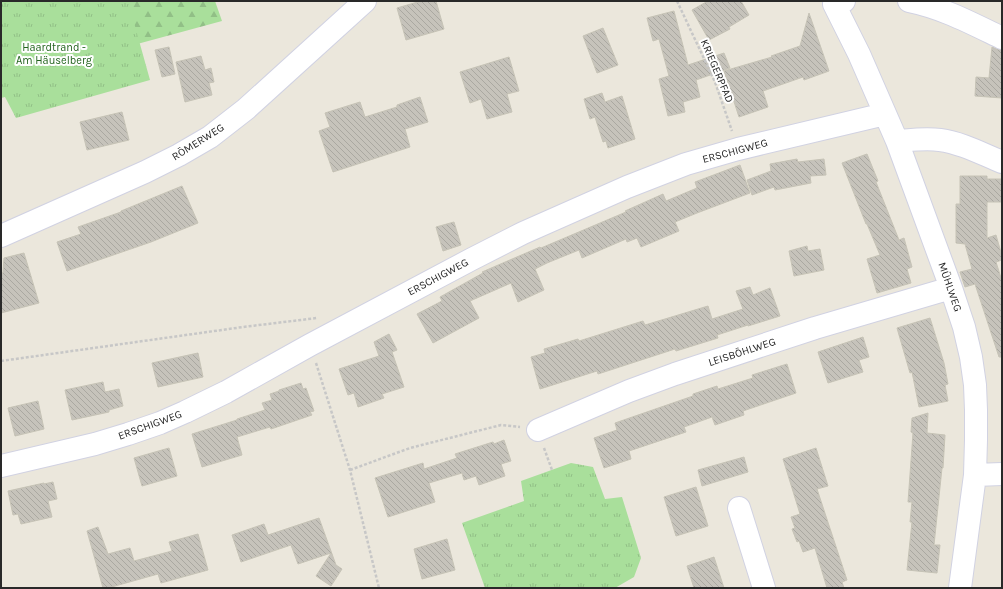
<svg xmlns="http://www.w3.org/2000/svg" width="1003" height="589" font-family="Karla,sans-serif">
  <defs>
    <pattern id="forest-firs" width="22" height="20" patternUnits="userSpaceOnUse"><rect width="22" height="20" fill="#a9df9b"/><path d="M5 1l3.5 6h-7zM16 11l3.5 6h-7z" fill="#91bf86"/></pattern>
    <pattern id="park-tufts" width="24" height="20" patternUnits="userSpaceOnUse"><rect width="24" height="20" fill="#a9df9b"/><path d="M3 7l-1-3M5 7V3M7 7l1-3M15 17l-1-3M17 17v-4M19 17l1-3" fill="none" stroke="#91bf86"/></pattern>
    <pattern id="building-back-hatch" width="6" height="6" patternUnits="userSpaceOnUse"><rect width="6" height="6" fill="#c6c3bb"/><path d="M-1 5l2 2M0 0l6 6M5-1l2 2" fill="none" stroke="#aaa8a1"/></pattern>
  </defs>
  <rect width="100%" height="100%" fill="#ebe7dc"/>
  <path fill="url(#forest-firs)" d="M1,1h214l7,20 -221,60z"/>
  <path fill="url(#park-tufts)" d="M1,1h127l22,79 -134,38 -11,-21 -4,1z
    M571,463l22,4 12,32 17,-2 19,61 -7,19 -19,11h-130l-23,-65 62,-22 -3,-20z"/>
  <path fill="url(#building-back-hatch)" stroke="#c6c3b6" d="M421,1h15l8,28 -38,11 -9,-32z
    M708,1h33l8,14 -20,12 1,2 -21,11 -17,-30z
    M674,11l14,54 36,-12 6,15 -34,12 4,17 -17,5 2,10 -17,4 -9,-37 10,-3 -10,-37 -6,2 -6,-23z
    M809,13l20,58 -25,9 -1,-3 -40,14 5,16 -29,10 -15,-46 48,-14 -1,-1 29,-10z
    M603,28l15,37 -21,8 -14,-37z
    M169,47l6,27 -13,3 -7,-27z
    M992,47l5,2 5,1v48l-27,-2 1,-19 13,1z
    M201,56l4,14 6,-2 3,14 -5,1 3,12 -27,7 -9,-40z
    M509,57l10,34 -12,3 5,18 -25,7 -6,-20 -11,4 -10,-31z
    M602,93l3,9 17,-6 13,43 -27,9 -2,-7 -3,1 -8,-25 -5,2 -6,-20z
    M420,97l8,25 -23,7 5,18 -77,25 -14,-41 11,-4 -5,-14 35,-11 5,15 32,-10v-2z
    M122,112l7,28 -42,10 -7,-28z
    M867,154l11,27 -2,1 23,58 5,-2 8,29 -5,2 4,14 -34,10 -10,-34 13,-4 -13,-31h-1l-24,-61z
    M797,159l1,3 26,-3 2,16 -16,1 1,7 -36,7 -1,-3 -22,8 -5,-15 24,-9 -1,-7z
    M740,165l10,28 -53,20 -22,9 4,9 -38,16 -4,-9 -10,4 -1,-3 -44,19 -3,-8 -32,13 -12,6 9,21 -26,12 -7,-19 -41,18 9,17 -46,25 -16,-29 25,-13 -2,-4 43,-24 -1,-1 58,-25 1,1 85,-36 -1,-1 38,-17 3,7 31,-13 -2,-6z
    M960,176h27v3h15v23h-15v36l9,-3 6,21v4l-6,2 6,19v76h-3l-24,-73 -10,3 -5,-15 12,-3 -7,-25 -9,-1v-39h4z
    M182,186l16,37 -47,19 -84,29 -10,-29 24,-8 -3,-7 43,-15v-1z
    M454,222l7,23 -18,6 -7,-24z
    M807,246l1,5 12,-2 4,21 -30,6 -5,-25z
    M24,253l15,50 -38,10v-38l2,-3 1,-14z
    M750,287l3,8 17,-7 10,28 -32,10v-1l-31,10 1,3 -42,13 -1,-2 -77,25 -1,-3 -57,18 -9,-32 14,-4 -1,-4 34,-10 1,2 64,-20 2,4 63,-19 4,13 31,-10 -7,-18z
    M930,318l14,45 4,21 -3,1 3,16 -29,6 -7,-35 -2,1 -13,-45z
    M389,334l8,16 -5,2 12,35 -22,7 2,4 -26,9 -4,-14 -6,2 -9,-26 40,-13 -5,-14z
    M863,337l6,20 -10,3 4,12 -35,11 -10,-31z
    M198,353l5,24 -45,10 -6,-24z
    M787,364l9,29 -53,18 1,4 -29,10 -3,-8 -28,10 2,5 -57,19 2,8 -27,9 -10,-30 23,-8 -2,-7 78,-27v-2l24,-8 1,3 35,-11 -1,-3z
    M103,382l2,10 14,-3 4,17 -14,4v2l-37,8 -7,-30z
    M301,383l2,6 3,-1 8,23 -4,1 2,3 -41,14 -1,-2 -33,10 5,18 -40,12 -10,-33 45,-14v-1l28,-9 -3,-7 10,-3 -2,-6 9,-3v-1z
    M38,401l6,28 -29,7 -7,-28z
    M928,413l-1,20 18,2 -2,33h-1l-8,77h6l-3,28 -30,-3 5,-48h-2l2,-20h-4l5,-69 -2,-1 1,-14z
    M504,440l7,21 -10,3 4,12 -26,9 -3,-9 -12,4 -2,-7 -33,10 6,19 -47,15 -13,-39 48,-15 1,6 33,-11 -2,-4 38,-12 1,2z
    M169,448l8,28 -35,10 -8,-28z
    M816,448l12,38 -11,3 30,91 -5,2 2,6h-17l-12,-40 -12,4 -4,-11 -2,1 -5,-13 3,-1 -4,-11 9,-3 -17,-55z
    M744,457l4,15 -46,14 -4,-16z
    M53,482l4,17 -9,2 4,16 -31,7 -3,-10 -5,1 -5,-24 36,-8v1z
    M696,487l12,39 -32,10 -12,-39z
    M319,518l17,47 6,4 -11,17 -15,-10 15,-23 -33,11 -7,-19 -50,17 -9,-27 32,-11 4,11z
    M98,527l10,27 22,-6 4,13 38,-10 -3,-9 29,-8 10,36 -47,13 -3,-9 -50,14h-5l-16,-57z
    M447,539l8,31 -33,9 -8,-30z
    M714,557l10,31h-30l-7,-22z"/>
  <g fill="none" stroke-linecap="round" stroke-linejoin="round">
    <g stroke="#d1d2e2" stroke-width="24">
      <path id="minor" d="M844,1l-10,3 25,50 38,87 54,147 13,39 7,30 4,28 1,25v30l-1,35 -15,113
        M909,1c34,7 62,22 93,37
        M897,141c14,-1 29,-3 43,-1 22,3 42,14 62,22
        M1,236l144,-64 34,-17 31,-18 36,-28 119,-108
        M538,430l91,-39 46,-17 140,-46 136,-40
        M1,466l94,-22 33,-10 32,-11 25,-11 41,-20 84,-47 162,-86 51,-26 104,-46 59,-23 52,-15 147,-35
        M975,475l27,-1
        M739,508l25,80"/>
    </g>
    <path stroke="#c7c7c7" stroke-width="2.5" stroke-dasharray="3 2" stroke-linecap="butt" d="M677,1l38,81 17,49
      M1,361l242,-34 74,-9
      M316,363l34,107 29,118
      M544,448l8,22
      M350,470l60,-22 91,-23 19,2"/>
    <use href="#minor" stroke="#fff" stroke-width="22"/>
  </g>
  <g text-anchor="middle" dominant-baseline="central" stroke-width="4" stroke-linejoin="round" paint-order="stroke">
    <g font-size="11" fill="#22631d" stroke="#fff">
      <text x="54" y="47">Haardtrand -<tspan x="54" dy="13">Am Häuselberg</tspan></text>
    </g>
    <g font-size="11" fill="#292929" stroke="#fff">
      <text transform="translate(717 71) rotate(67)">KRIEGERPFAD</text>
      <text transform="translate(198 142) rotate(-32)">RÖMERWEG</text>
      <text transform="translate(735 151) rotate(-15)">ERSCHIGWEG</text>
      <text transform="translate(438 277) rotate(-28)">ERSCHIGWEG</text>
      <text transform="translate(950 287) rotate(71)">MÜHLWEG</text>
      <text transform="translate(742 352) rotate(-18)">LEISBÖHLWEG</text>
      <text transform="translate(150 425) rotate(-20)">ERSCHIGWEG</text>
    </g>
  </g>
  <rect width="1003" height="589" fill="none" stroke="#292929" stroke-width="4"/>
</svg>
